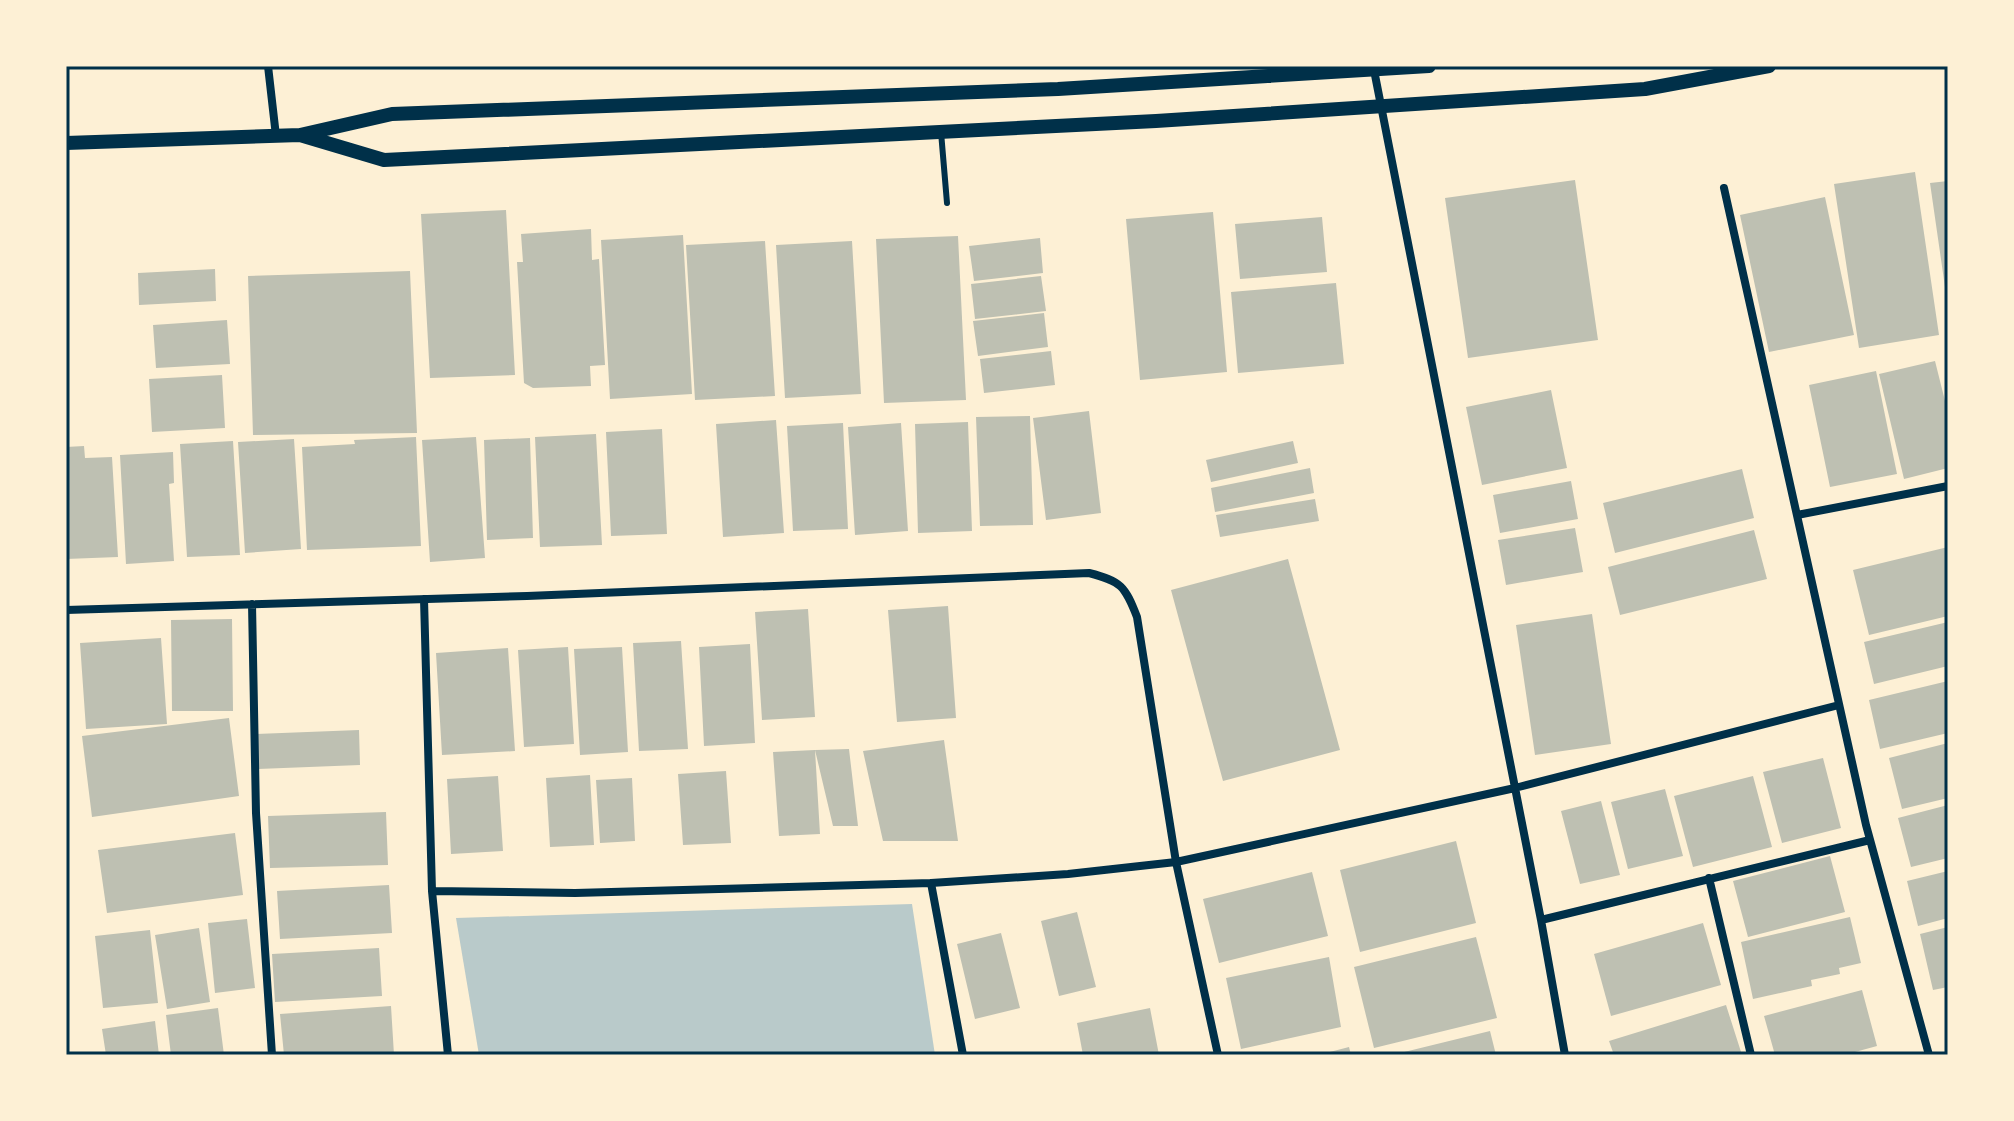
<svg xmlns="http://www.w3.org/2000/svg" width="2014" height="1121" font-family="Poppins,sans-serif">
  <rect width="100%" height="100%" fill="#fdf0d5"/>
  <path fill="#b9caca" d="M912,904l23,151h-456l-23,-137z"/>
  <path fill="#bec0b2" d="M1915,172l24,163 -80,13 -25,-164z
    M1575,180l23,160 -130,18 -23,-160z
    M1948,181v113h-2l-16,-111z
    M1825,197l29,138 -85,17 -29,-137z
    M506,210l9,165 -85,3 -9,-164z
    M1213,212l14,160 -87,8 -14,-161z
    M1322,217l5,55 -87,7 -5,-55z
    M591,229l1,31 7,-1 6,106 -15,1 1,20 -58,2 -9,-5 -7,-121h6l-2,-28z
    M683,235l9,159 -82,5 -9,-159z
    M958,236l8,164 -82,3 -8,-164z
    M1040,238l3,35 -69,8 -5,-35z
    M765,241l10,155 -80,4 -9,-155z
    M852,241l9,153 -76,4 -9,-153z
    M215,269l1,32 -77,4 -1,-32z
    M410,271l7,162 -164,2 -5,-159z
    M1041,276l5,35 -71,8 -4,-35z
    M1336,283l8,81 -106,9 -7,-81z
    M1044,313l4,34 -70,9 -5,-35z
    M227,320l3,44 -74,4 -3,-43z
    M1051,351l4,34 -71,8 -4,-34z
    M1935,361l13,52v55l-44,11 -25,-105z
    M1876,371l21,103 -67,13 -21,-102z
    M222,375l3,53 -73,4 -3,-53z
    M1551,390l16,78 -85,17 -16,-78z
    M1089,411l12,102 -55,7 -13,-102z
    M1030,416l3,109 -53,1 -4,-109z
    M776,420l8,113 -61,4 -7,-113z
    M968,422l4,109 -54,2 -3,-109z
    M843,423l5,106 -55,2 -6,-105z
    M901,423l7,108 -53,4 -7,-108z
    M662,429l5,105 -56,2 -5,-104z
    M596,434l6,111 -62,2 -5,-110z
    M416,437l5,109 -114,4 -5,-103 53,-3 -1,-4z
    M476,437l9,121 -55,4 -8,-122z
    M530,438l3,100 -46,2 -3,-100z
    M294,439l7,110 -56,4 -7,-111z
    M233,441l7,114 -53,2 -7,-113z
    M1293,441l5,22 -87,19 -5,-22z
    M84,446l1,12 27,-1 6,100 -52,2v-112z
    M173,452l1,31 -5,1 5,77 -48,3 -6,-109z
    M1310,468l4,25 -99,19 -4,-24z
    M1742,469l12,49 -139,35 -12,-50z
    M1571,481l7,38 -78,14 -7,-38z
    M1315,499l4,22 -99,16 -4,-22z
    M1575,528l8,44 -77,13 -8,-45z
    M1754,530l13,49 -147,36 -12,-48z
    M1948,547v69l-79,19 -16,-65z
    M1288,559l52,191 -117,31 -52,-191z
    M948,606l8,112 -59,4 -9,-112z
    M808,609l7,108 -53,3 -7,-108z
    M1592,614l19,130 -76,11 -19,-130z
    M232,619l1,92h-61l-1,-91z
    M1948,622v44l-74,18 -10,-42z
    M161,638l6,86 -81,5 -6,-86z
    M681,641l7,108 -49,2 -6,-108z
    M750,644l5,99 -51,3 -5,-99z
    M568,647l6,97 -50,3 -6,-97z
    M622,647l6,105 -48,3 -6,-106z
    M508,648l7,103 -73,4 -6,-102z
    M1948,681v52l-68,16 -11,-49z
    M229,718l10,78 -147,21 -10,-81z
    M359,730l1,35 -102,4 -2,-35z
    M944,740l14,101h-75l-20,-90z
    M1948,743v55l-46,11 -13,-51z
    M849,749l9,77h-25l-18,-76z
    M815,750l5,84 -41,2 -6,-84z
    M1823,758l18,70 -59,15 -19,-71z
    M726,771l5,72 -48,2 -5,-71z
    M590,775l4,70 -44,2 -4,-69z
    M498,776l5,75 -52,3 -4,-75z
    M1753,776l19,71 -79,20 -19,-71z
    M632,778l3,63 -35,2 -4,-63z
    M1665,789l18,67 -55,13 -17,-67z
    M1601,801l19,74 -40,9 -19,-73z
    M1948,805v53l-37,9 -13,-49z
    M386,812l2,53 -118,3 -2,-52z
    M235,833l8,62 -136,18 -9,-63z
    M1456,841l20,82 -116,29 -20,-82z
    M1830,856l15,56 -97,25 -15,-56z
    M1948,871v47l-30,8 -11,-45z
    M1312,872l16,64 -109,27 -16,-64z
    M389,885l3,48 -112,6 -3,-48z
    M1077,912l19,75 -37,9 -18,-75z
    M1850,917l11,46 -22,5 1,6 -29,6 1,6 -59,13 -12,-57z
    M247,919l8,69 -40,5 -7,-70z
    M1703,923l18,62 -110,31 -17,-62z
    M1948,927v60l-15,3 -13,-56z
    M199,928l11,74 -43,7 -12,-74z
    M150,930l8,73 -55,5 -8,-72z
    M1001,933l19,75 -45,11 -18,-75z
    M1476,937l21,81 -123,30 -20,-81z
    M379,948l3,48 -107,6 -3,-48z
    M1329,957l12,70 -100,22 -15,-71z
    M1862,990l15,56 -33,9h-69l-11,-39z
    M1726,1005l16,50h-128l-5,-14z
    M391,1006l3,49h-110l-4,-41z
    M218,1008l6,47h-53l-5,-40z
    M1150,1008l9,47h-76l-6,-32z
    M155,1021l4,34h-53l-4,-26z
    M1490,1031l6,24h-100v-1z
    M1349,1047l2,8h-28l-1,-1z"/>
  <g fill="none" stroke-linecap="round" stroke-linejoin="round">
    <path stroke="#003049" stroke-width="6" d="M941,132l6,71"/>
    <path stroke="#003049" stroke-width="8" d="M268,66l8,70
      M1374,70l167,850 24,135
      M1724,188l142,637 63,230
      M1797,515l151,-29
      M424,599l8,292 16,164
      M252,604l4,209 16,242
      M66,610l461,-14 562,-23c32,8 36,13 48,44l39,245 42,193
      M1709,878l42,177
      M931,883l32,172
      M432,891l143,2 356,-10 137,-9 108,-12 339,-74 324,-83
      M1541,920l329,-80"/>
    <path stroke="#003049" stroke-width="14" d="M300,135l84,25 772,-39 489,-32 124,-23
      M66,143l234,-8 92,-21 666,-25 371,-23"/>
  </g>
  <rect width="2014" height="1121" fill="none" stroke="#fdf0d5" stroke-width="136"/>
  <rect x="68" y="68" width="1878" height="985" fill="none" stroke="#003049" stroke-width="3"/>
</svg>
